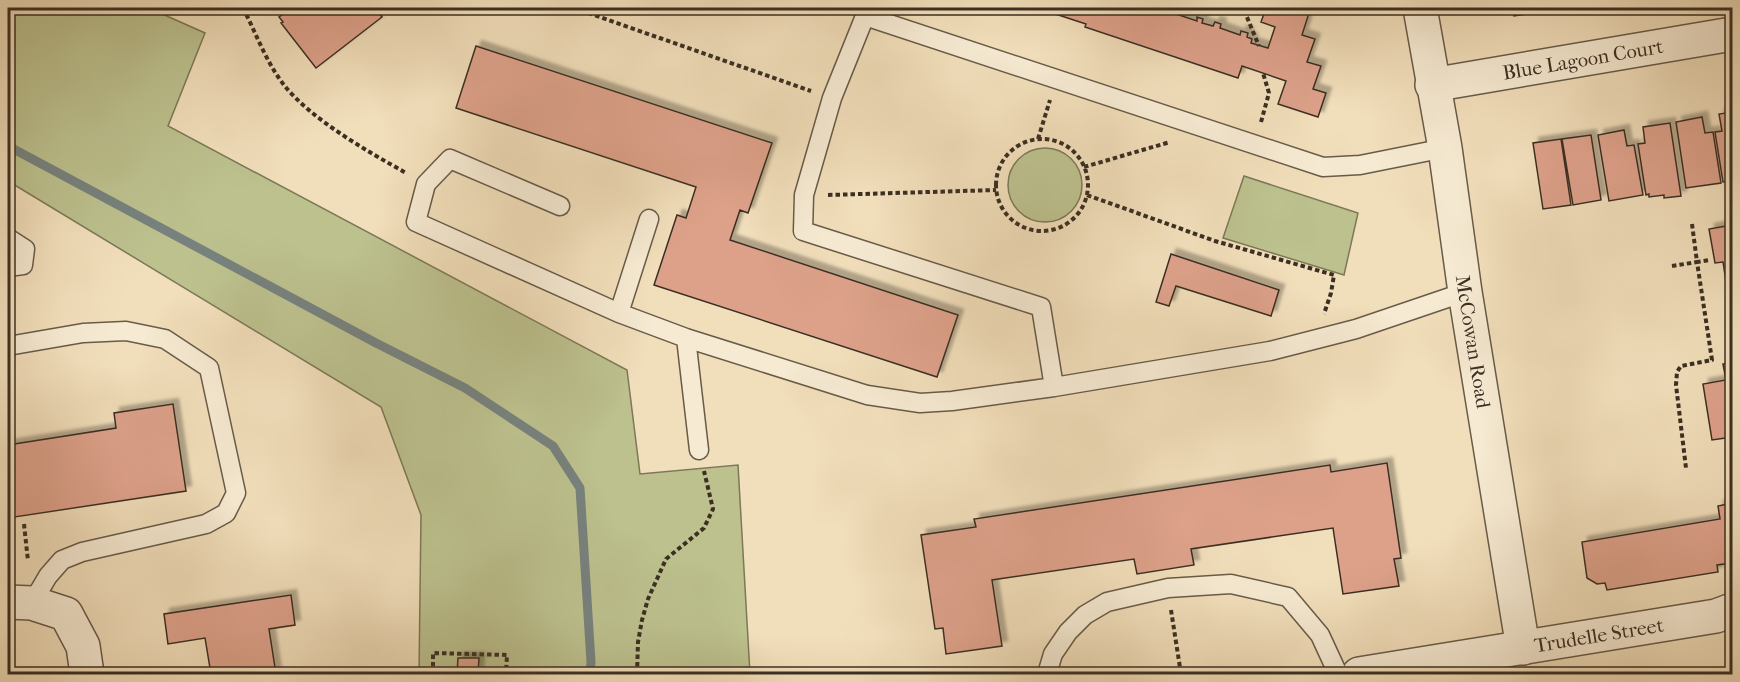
<svg xmlns="http://www.w3.org/2000/svg" width="1740" height="682" font-family="'IM FELL French Canon',serif">
  <defs>
    <filter id="shadow"><feDropShadow dx="5.5" dy="-5.5" stdDeviation="1.5" flood-color="#0004"/></filter>
  </defs>
  <rect width="100%" height="100%" fill="#f1deba"/>
  <filter id="stains"><feTurbulence type="fractalNoise" baseFrequency=".00333" numOctaves="4"/><feColorMatrix values="0 0 0 0 .2 0 0 0 0 .09 0 0 0 0 .02 0 0 0 .5 -.17"/></filter>
  <radialGradient id="worn" r=".72"><stop offset=".6" stop-color="#630" stop-opacity="0"/><stop offset="1" stop-color="#630" stop-opacity=".3"/></radialGradient>
  <path fill="#bcc18e" stroke="#7c7858" stroke-width="1.5" d="M8,8h141l56,25 -37,93 459,244 13,104 98,-9 12,209h-331l2,-159 -40,-108 -373,-226z
    M1008 185a37 37 0 1 1 74 0a37 37 0 1 1-74 0Z
    M1244,176l114,37 -14,62 -121,-37z"/>
  <g fill="none" stroke-linecap="round" stroke-linejoin="round">
    <path stroke="#77827e" stroke-width="9" d="M8,146l368,197 89,45 88,58 27,42 11,174 -1,12"/>
  </g>
  <path fill="#dda18a" stroke="#3b2f22" stroke-width="1.5" filter="url(#shadow)" d="M300,8h74l8,9 -66,51 -35,-45 2,-1 -4,-5 10,-7 3,3z
    M1037,8h122l10,4 2,-4 6,2 -1,4 21,7v-4l6,2 -1,4 11,3 2,-4 6,2 -1,4 20,7 1,-4 7,2 -1,4 5,2 -1,4 17,5 7,-21 -14,-5 5,-14h29l14,5 -7,22 13,4 -8,23 14,4 -8,23 13,4 -8,24 -40,-13 8,-23 -44,-15 -4,12 -153,-51 1,-3z
    M1513,8h27v4l-26,4z
    M476,46l296,97 -24,70 -8,-3 -10,30 228,75 -21,62 -283,-92 23,-70 9,3 10,-31 -240,-79z
    M1732,112v69l-9,1 -8,-50 7,-1 -3,-17z
    M1702,117l3,16 8,-1 8,51 -35,5 -10,-66z
    M1670,123l11,73 -17,2v-3l-15,2v-3l-3,1 -8,-51 7,-1 -2,-16z
    M1624,130l3,16 7,-1 9,50 -34,6 -11,-66z
    M1591,135l10,65 -28,5 -11,-66z
    M1561,139l10,66 -28,4 -10,-66z
    M1732,225v96l-9,-59 -8,1 -6,-34z
    M1171,254l108,36 -8,26 -95,-30 -7,20 -13,-4z
    M1732,362v75l-20,3 -9,-56 23,-4 -3,-16z
    M173,404l13,87 -178,27v-73l108,-17 -2,-15z
    M1387,463l14,95 -7,1 5,27 -56,8 -10,-66 -142,21 3,16 -57,9 -3,-15 -142,21 10,66 -56,8 -3,-26 -8,1 -14,-94 55,-8 -2,-8 356,-54 1,7z
    M1732,503v51h-2l2,9 -15,2 1,7 -111,18 -2,-7 -8,1 -10,-6 -5,-36 138,-23 -2,-13z
    M291,595l4,30 -26,4 7,45h-65l-6,-36 -37,6 -4,-30z
    M458,658h21l-1,16h-21z"/>
  <g fill="none" stroke-linecap="round" stroke-linejoin="round">
    <g stroke="#685b48" stroke-width="21">
      <path id="service" d="M560,206l-110,-47 -24,25 -10,38 203,91 67,25 181,57 53,8 32,-2 102,-14 216,-36 86,-22 109,-37
        M8,238l17,11 -2,16 -15,2
        M619,313l30,-94
        M686,338l13,112
        M8,346l75,-13 43,-2 39,8 44,29 27,125 -10,20 -20,11 -124,28 -20,8 -14,16 -16,27
        M1054,387l-13,-80 -238,-76 1,-36 28,-97 33,-82 458,151 37,-2 85,-17
        M1047,674l6,-20 15,-22 17,-17 22,-13 61,-14 63,-4 57,13 32,38 18,39"/>
    </g>
    <g stroke="#685b48" stroke-width="36">
      <g id="minor">
        <path id="s1" d="M1420,8l25,140 20,144 58,356"/>
        <path id="s2" d="M1432,85l300,-51"/>
      </g>
    </g>
    <g stroke="#685b48" stroke-width="36">
      <g id="tertiary">
        <path d="M8,602l24,1 34,11 17,32 4,28"/>
        <path id="s3" d="M1359,674l357,-58 16,-6"/>
      </g>
    </g>
    <path stroke="#3b2f22" stroke-width="4" stroke-dasharray="4.5 3" stroke-linecap="butt" d="M243,8c13,25 23,54 41,77 28,35 83,66 122,88
      M574,8l237,83
      M1237,8l7,2 15,36
      M1261,122l8,-29 -6,-20
      M1038,139l12,-39
      M996 185a46 46 0 1 1 92 0a46 46 0 1 1-92 0Z
      M1084,167l86,-25
      M828,195l168,-5
      M1087,195l128,46 119,34 -3,18 -7,21
      M1692,224l5,38 13,-2
      M1672,266l25,-4 15,98 -31,6 -4,6 -1,13 10,83
      M24,524l4,37
      M1171,610l10,64
      M433,674v-21l74,2 -1,19
      M637,674l1,-32 4,-22 6,-21 18,-40 38,-31 9,-19 -9,-38"/>
    <use href="#service" stroke="#f6ead2" stroke-width="18"/>
    <use href="#minor" stroke="#f6ead2" stroke-width="33"/>
    <use href="#tertiary" stroke="#f6ead2" stroke-width="33"/>
  </g>
  <g text-anchor="middle" dominant-baseline="central" stroke-width="4.5" stroke-linejoin="round" paint-order="stroke">
    <g font-size="20" fill="#3b2f22" stroke="#f6ead2">
      <text stroke="none"><textPath href="#s2" startOffset="153">Blue Lagoon Court</textPath></text>
      <text stroke="none"><textPath href="#s1" startOffset="338">McCowan Road</textPath></text>
      <text stroke="none"><textPath href="#s3" startOffset="243">Trudelle Street</textPath></text>
    </g>
  </g>
  <rect width="1740" height="682" fill="none" stroke="#f1deba" stroke-width="30"/>
  <rect x="9" y="9" width="1722" height="664" fill="none" stroke="#3b2f22" stroke-width="3"/>
  <rect x="15" y="15" width="1710" height="652" fill="none" stroke="#3b2f22" stroke-width="1.5"/>
  <rect width="100%" height="100%" filter="url(#stains)"/>
  <rect width="100%" height="100%" fill="url(#worn)"/>
</svg>
